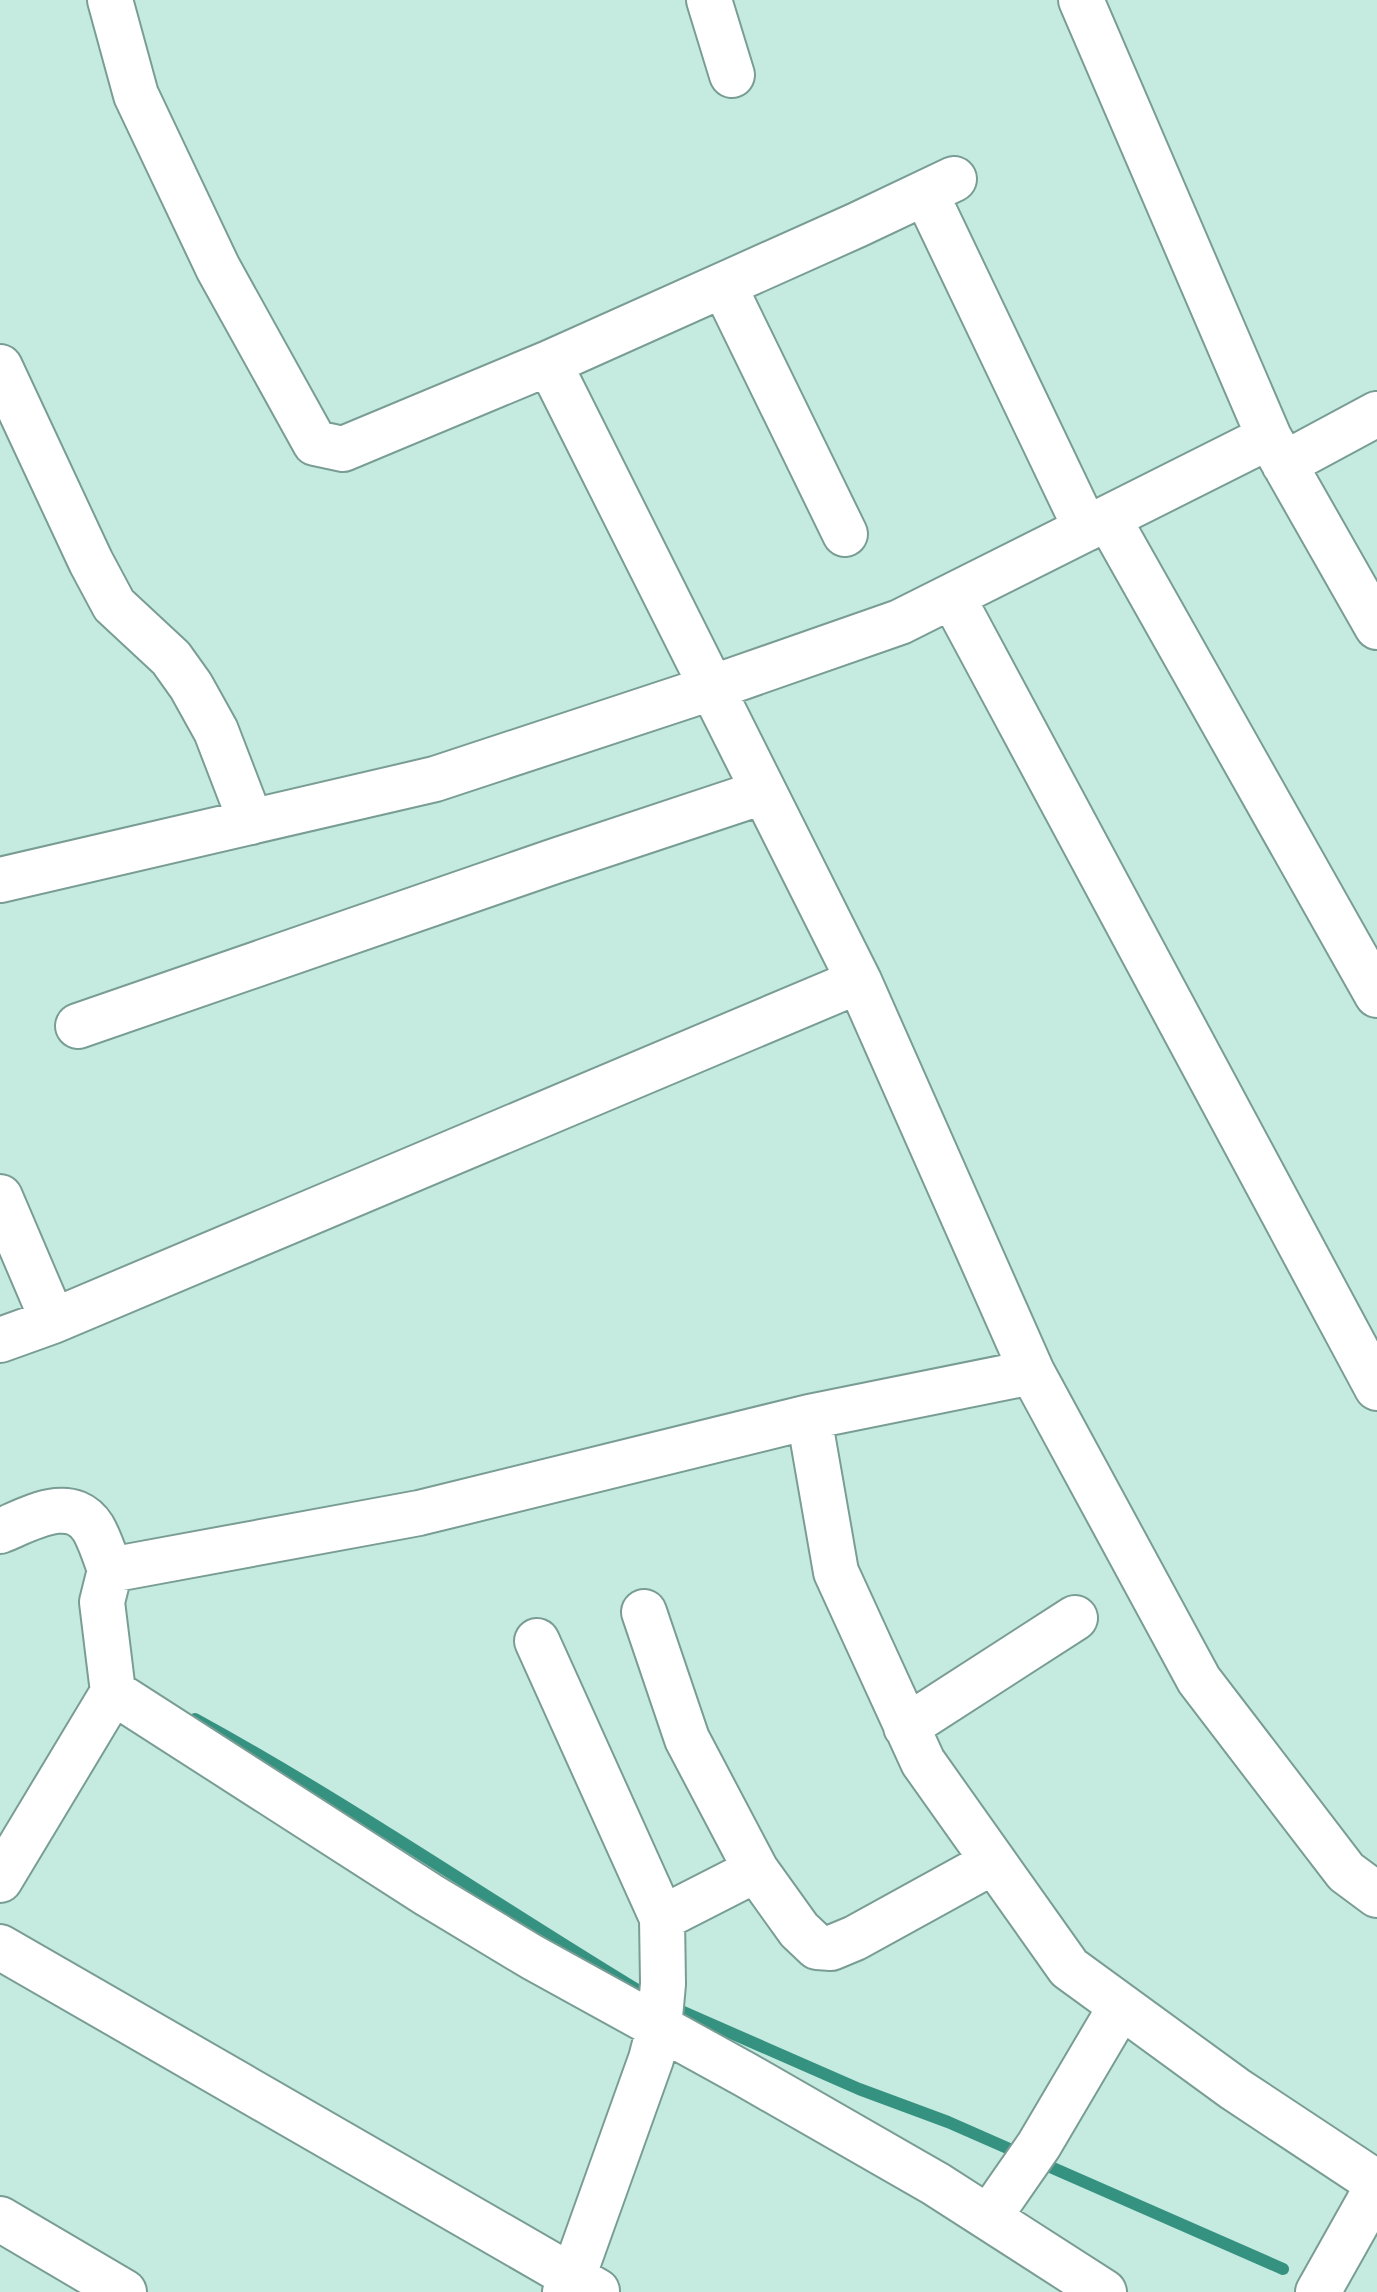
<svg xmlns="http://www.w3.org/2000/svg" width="1377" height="2292" font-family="Jost,sans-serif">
  <rect width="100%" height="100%" fill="#c5ebe1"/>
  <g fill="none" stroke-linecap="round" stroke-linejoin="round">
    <path stroke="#369280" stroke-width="12" d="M195,1719c154,84 298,184 449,275
      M681,2011l178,78 89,33 335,147"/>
    <g stroke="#799d94" stroke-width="48">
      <path id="minor" d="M110,0l26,95 82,173 97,175 28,6 206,-86 308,-138 97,-46
        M709,0l23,75
        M1081,0l188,437 108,190
        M926,194l160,335
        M724,286l121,248
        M549,363l310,618 173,391 167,308 147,192 31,23
        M0,367l91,195 23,43 57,53 20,28 25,45 35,91
        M1284,464l93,-50
        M1108,518l269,477
        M952,596l425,792
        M0,880l435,-101 276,-91 189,-66 369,-185
        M78,1026l477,-165 208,-69
        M0,1197l53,124
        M0,1340l53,-19 806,-340
        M809,1417l223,-45
        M0,1531c28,-11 71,-38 93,-3 7,12 12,28 17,42
        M644,1612l43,127 69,131 43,60 18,17 14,1 24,-10 138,-76
        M537,1641l125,277 1,66 -4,44 -8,31 -78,218 -8,15
        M113,1692l316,203 103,62 214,118 190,109 168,108
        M906,1727l169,-109
        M0,1880l113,-188 -11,-90 8,-32 309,-57 390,-96 27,155 87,190 146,206 166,121 142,94
        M662,1918l94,-48
        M0,1947l597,344
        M989,2217l50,-72 82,-139
        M0,2219l124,73"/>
    </g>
    <g stroke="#799d94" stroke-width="48">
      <path id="secondary" d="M1318,2292l59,-105"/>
    </g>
    <use href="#minor" stroke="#fff" stroke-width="44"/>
    <use href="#secondary" stroke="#fff" stroke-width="44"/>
  </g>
</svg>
